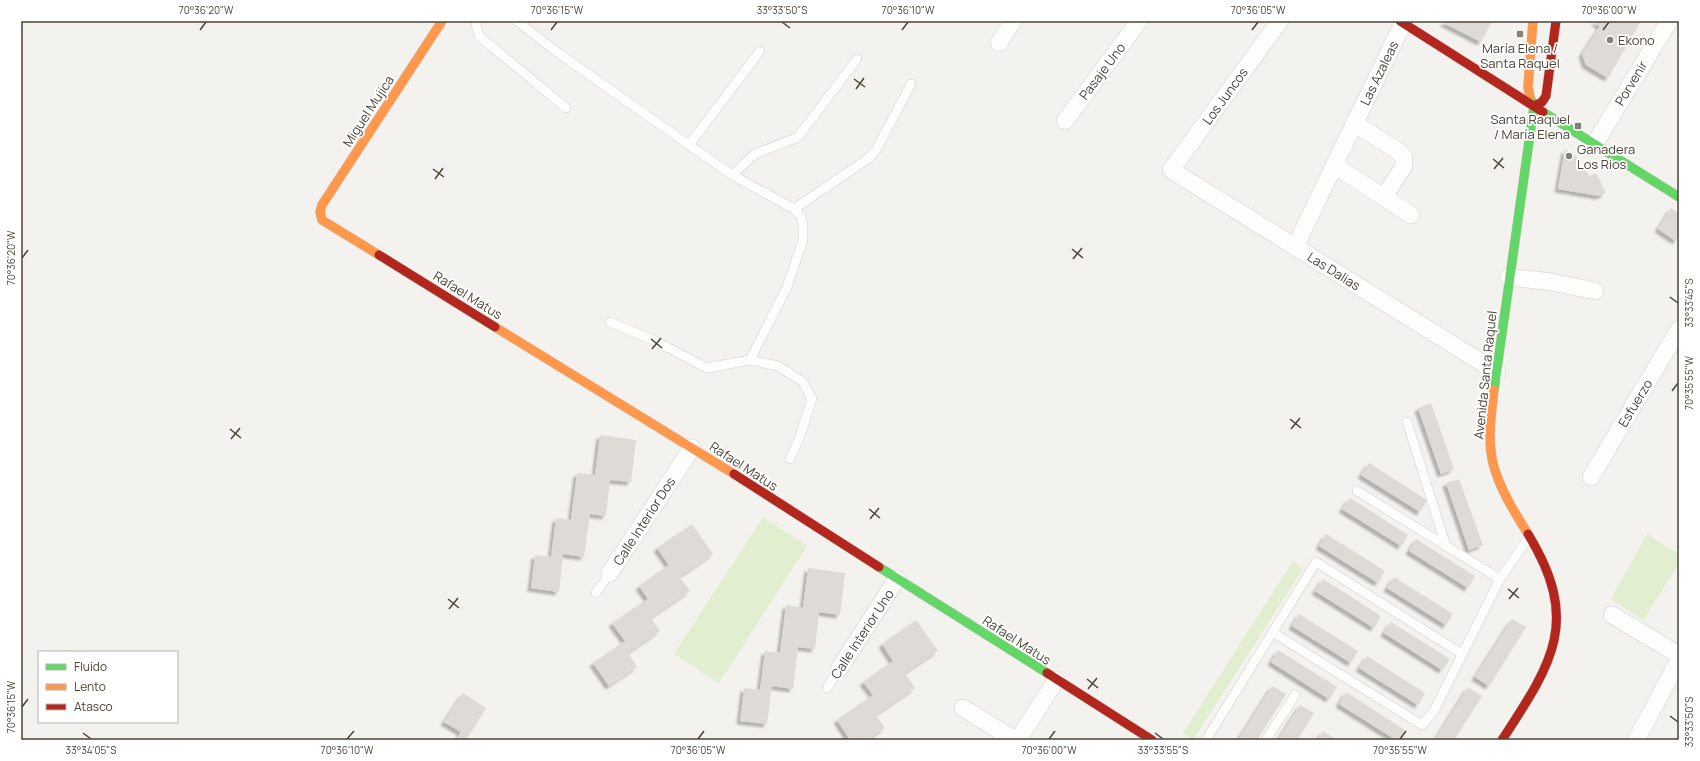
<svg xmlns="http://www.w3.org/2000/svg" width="1700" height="761" font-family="Manrope,sans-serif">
  <defs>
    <filter id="shadow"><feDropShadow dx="-3.5" dy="3.5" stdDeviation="1" flood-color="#0004"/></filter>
  </defs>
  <rect width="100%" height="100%" fill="#f4f2ee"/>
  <path fill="#e1eecf" d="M763,517l44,29 -88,137 -45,-29z
    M1647,534l32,20v10l-36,56 -32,-21z
    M1293,561l10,8 -110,171 -10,-7z"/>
  <path fill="#dedbd6" filter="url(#shadow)" d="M1445,21h47l-11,21 -37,-19z
    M1594,21h47l-33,57 -22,-13 -4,-11 18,-28z
    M1565,149l16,11 -3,6 8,5 3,5 7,-3 10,20 -7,3 -41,-7z
    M1671,208l8,5v23l-3,5 -18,-12z
    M1431,403l23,66 -13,5 -23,-66z
    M600,435l36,5 -5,42 -21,-2 -4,36 -16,-2 -6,43 -21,-3 -4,38 -28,-4 4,-33 16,2 5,-39 15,2 6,-47 18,2z
    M1369,463l58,37 -7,12 -59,-37z
    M1459,479l24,66 -14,5 -23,-67z
    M1350,498l58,37 -7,11 -59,-37z
    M692,524l21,30 -33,23 10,14 -39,27 9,13 -32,22 9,14 -28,19 -16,-23 32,-22 -13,-18 36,-24 -9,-13 30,-21 -12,-17z
    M1326,534l59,37 -7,12 -59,-37z
    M1416,539l59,37 -7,12 -59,-37z
    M808,568l37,5 -5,42 -21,-3 -4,37 -17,-2 -5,42 -21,-3 -5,38 -27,-3 4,-33 16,2 5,-39 15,2 6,-48 17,3z
    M1394,577l59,37 -7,11 -59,-37z
    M1323,579l58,37 -7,12 -59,-37z
    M1299,614l59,37 -7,12 -59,-37z
    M1512,619l14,8 -37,59 -14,-9z
    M916,620l22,31 -33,22 10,15 -39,27 9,13 -18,12h-21l3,-2 -12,-18 36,-25 -10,-13 30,-21 -11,-17z
    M1391,622l59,37 -8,11 -58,-37z
    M1278,650l59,37 -8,12 -58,-37z
    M1367,656l58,37 -7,12 -59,-37z
    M1272,686l14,8 -29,46h-19z
    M1468,687l14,9 -28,44h-19z
    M1346,692l59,38 -7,10h-2l-57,-36z
    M463,693l23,15 -20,32h-10l5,-8 -17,-10z
    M1300,705l14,8 -17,27h-19z
    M1323,731l14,9h-20z"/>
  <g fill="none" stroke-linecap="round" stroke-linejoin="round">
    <g stroke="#d2d0cb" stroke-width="10">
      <path id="lane" d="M476,21l1,8 2,7 87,72
        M517,21l41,32 174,122 62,34 7,8 2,9v14l-16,47 -37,73
        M689,145l71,-94
        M732,175l23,-21 43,-17 59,-78
        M794,209l75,-51 7,-8 35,-66
        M610,322l45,19 52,27 43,-8 28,6 25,16 9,17 -13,40 -9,20
        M1407,422l39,124
        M1357,491l143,88
        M596,593l14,-20
        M1272,632l150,93 12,-14 66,-132 29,-42
        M827,688l12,-19
        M1206,740l110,-178 146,92
        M1266,740l29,-45"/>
    </g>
    <g stroke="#d2d0cb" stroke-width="18">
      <path id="street" d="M1280,21l-109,149 326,202
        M999,43l14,-22
        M1065,121l74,-100
        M1354,123l44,28 6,6v9l-20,31
        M1594,145l75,-124
        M1334,165l77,50
        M1295,247l109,-226
        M1509,277l43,5 43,9
        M1591,477l88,-148
        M610,573l82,-125
        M1612,615l67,40
        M839,669l58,-90
        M963,708l52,32
        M1018,740l38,-60
        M1636,740l43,-80"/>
    </g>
    <g stroke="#d3cfc5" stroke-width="10">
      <path id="fast" d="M1543,112l136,85
        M1494,390l40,-284 -4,-9
        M879,567l168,106"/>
    </g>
    <g stroke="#d3cfc5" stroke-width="10">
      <path id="slow" d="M1530,97l-2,-10 5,-66
        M379,255l-57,-35 -2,-8 2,-7 120,-184
        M495,327l239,147
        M1494,390c-3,25 -7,53 0,77 7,24 21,46 34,67"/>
    </g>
    <g stroke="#d3cfc5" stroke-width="10">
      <path id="jam" d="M1400,21l143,91
        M1534,106l8,-4 4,-6 10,-75
        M379,255l116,72
        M734,474l145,93
        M1047,673l105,67
        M1502,740c51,-78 79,-119 26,-206"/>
    </g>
    <use href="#lane" stroke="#fdfdfc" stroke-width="9"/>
    <use href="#street" stroke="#fdfdfc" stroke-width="17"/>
    <use href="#fast" stroke="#63d668" stroke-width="9"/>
    <use href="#slow" stroke="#ff974d" stroke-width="9"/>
    <use href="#jam" stroke="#b3261e" stroke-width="9"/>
  </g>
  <path fill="none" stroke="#4b4439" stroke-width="1.5" d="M782,22l8,6M200,30l6,-8M551,30l6,-8M902,30l6,-8M1252,30l6,-8M1603,30l6,-8M854,79l11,8M856,89l8,-11M1493,159l11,9M433,169l11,8M1494,169l9,-11M435,179l8,-11M1072,249l11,9M22,258l6,-8M1073,259l9,-11M1670,297l8,6M651,339l11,9M652,349l9,-11M1672,391l6,-8M1290,419l11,9M230,429l11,9M1291,429l9,-11M231,439l9,-11M869,509l11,9M870,519l9,-11M1508,589l11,9M448,599l11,9M1509,599l9,-11M449,609l9,-11M1087,679l11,9M1088,689l9,-11M22,707l6,-8M1670,716l8,6M83,733l8,6M1155,733l8,6M347,739l7,-8M698,739l6,-8M1049,739l6,-8M1400,739l6,-8"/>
  <g fill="#868178" stroke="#fff" stroke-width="1.5">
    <rect x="1516" y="30" width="8" height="8" rx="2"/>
    <circle cx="1610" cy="40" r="4"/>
    <rect x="1574" y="122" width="8" height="8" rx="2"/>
    <circle cx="1569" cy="156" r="4"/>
  </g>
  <g text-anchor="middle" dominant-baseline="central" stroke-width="3.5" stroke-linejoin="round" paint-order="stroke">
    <g font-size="13" fill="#4b4439" stroke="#fff" text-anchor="start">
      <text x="1618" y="40">Ekono</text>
      <text x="1520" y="48" text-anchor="middle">María Elena /<tspan x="1520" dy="15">Santa Raquel</tspan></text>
      <text x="1570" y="119" text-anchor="end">Santa Raquel<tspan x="1570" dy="15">/ María Elena</tspan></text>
      <text x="1577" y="149">Ganadera<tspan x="1577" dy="15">Los Rios</tspan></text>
    </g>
    <g font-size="13" fill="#4b4439" stroke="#fff">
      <text transform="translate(1102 71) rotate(-53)">Pasaje Uno</text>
      <text transform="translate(1379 73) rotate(-64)">Las Azaleas</text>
      <text transform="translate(1631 83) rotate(-59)">Porvenir</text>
      <text transform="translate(1225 96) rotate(-54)">Los Juncos</text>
      <text transform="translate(368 111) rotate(-57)">Miguel Mujica</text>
      <text transform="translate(1334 271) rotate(32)">Las Dalias</text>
      <text transform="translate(468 295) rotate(32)">Rafael Matus</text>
      <text transform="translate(1485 375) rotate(-84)">Avenida Santa Raquel</text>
      <text transform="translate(1635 403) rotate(-59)">Esfuerzo</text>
      <text transform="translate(744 466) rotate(33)">Rafael Matus</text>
      <text transform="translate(644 521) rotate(-57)">Calle Interior Dos</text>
      <text transform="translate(862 634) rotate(-57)">Calle Interior Uno</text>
      <text transform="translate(1017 640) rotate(33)">Rafael Matus</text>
    </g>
  </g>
  <rect width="1700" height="761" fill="none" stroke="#ffffff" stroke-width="44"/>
  <rect x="38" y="651" width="140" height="72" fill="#ffffff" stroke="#b7b4b0"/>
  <rect x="46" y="664" width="20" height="6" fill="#63d668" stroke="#b7b4b0"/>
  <text x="74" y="671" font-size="12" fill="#4b4439">Fluido</text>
  <rect x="46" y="684" width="20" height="6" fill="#ff974d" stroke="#b7b4b0"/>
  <text x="74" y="691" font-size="12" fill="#4b4439">Lento</text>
  <rect x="46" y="704" width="20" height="6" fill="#b3261e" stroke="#b7b4b0"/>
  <text x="74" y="711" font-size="12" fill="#4b4439">Atasco</text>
  <rect x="22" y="22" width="1656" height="717" fill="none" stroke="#4b4439" stroke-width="1.5"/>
  <g font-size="10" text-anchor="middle" fill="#4b4439">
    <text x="206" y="14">70°36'20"W</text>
    <text x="557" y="14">70°36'15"W</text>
    <text x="782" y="14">33°33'50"S</text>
    <text x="908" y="14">70°36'10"W</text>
    <text x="1258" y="14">70°36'05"W</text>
    <text x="1609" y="14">70°36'00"W</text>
    <text transform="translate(11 258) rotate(-90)" y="4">70°36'20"W</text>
    <text transform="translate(1689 303) rotate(-90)" y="4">33°33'45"S</text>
    <text transform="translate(1689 383) rotate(-90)" y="4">70°35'55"W</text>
    <text transform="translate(11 707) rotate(-90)" y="4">70°36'15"W</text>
    <text transform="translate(1689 722) rotate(-90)" y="4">33°33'50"S</text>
    <text x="91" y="754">33°34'05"S</text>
    <text x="347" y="754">70°36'10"W</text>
    <text x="698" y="754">70°36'05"W</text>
    <text x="1049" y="754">70°36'00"W</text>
    <text x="1163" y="754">33°33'55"S</text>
    <text x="1400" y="754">70°35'55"W</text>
  </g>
</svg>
